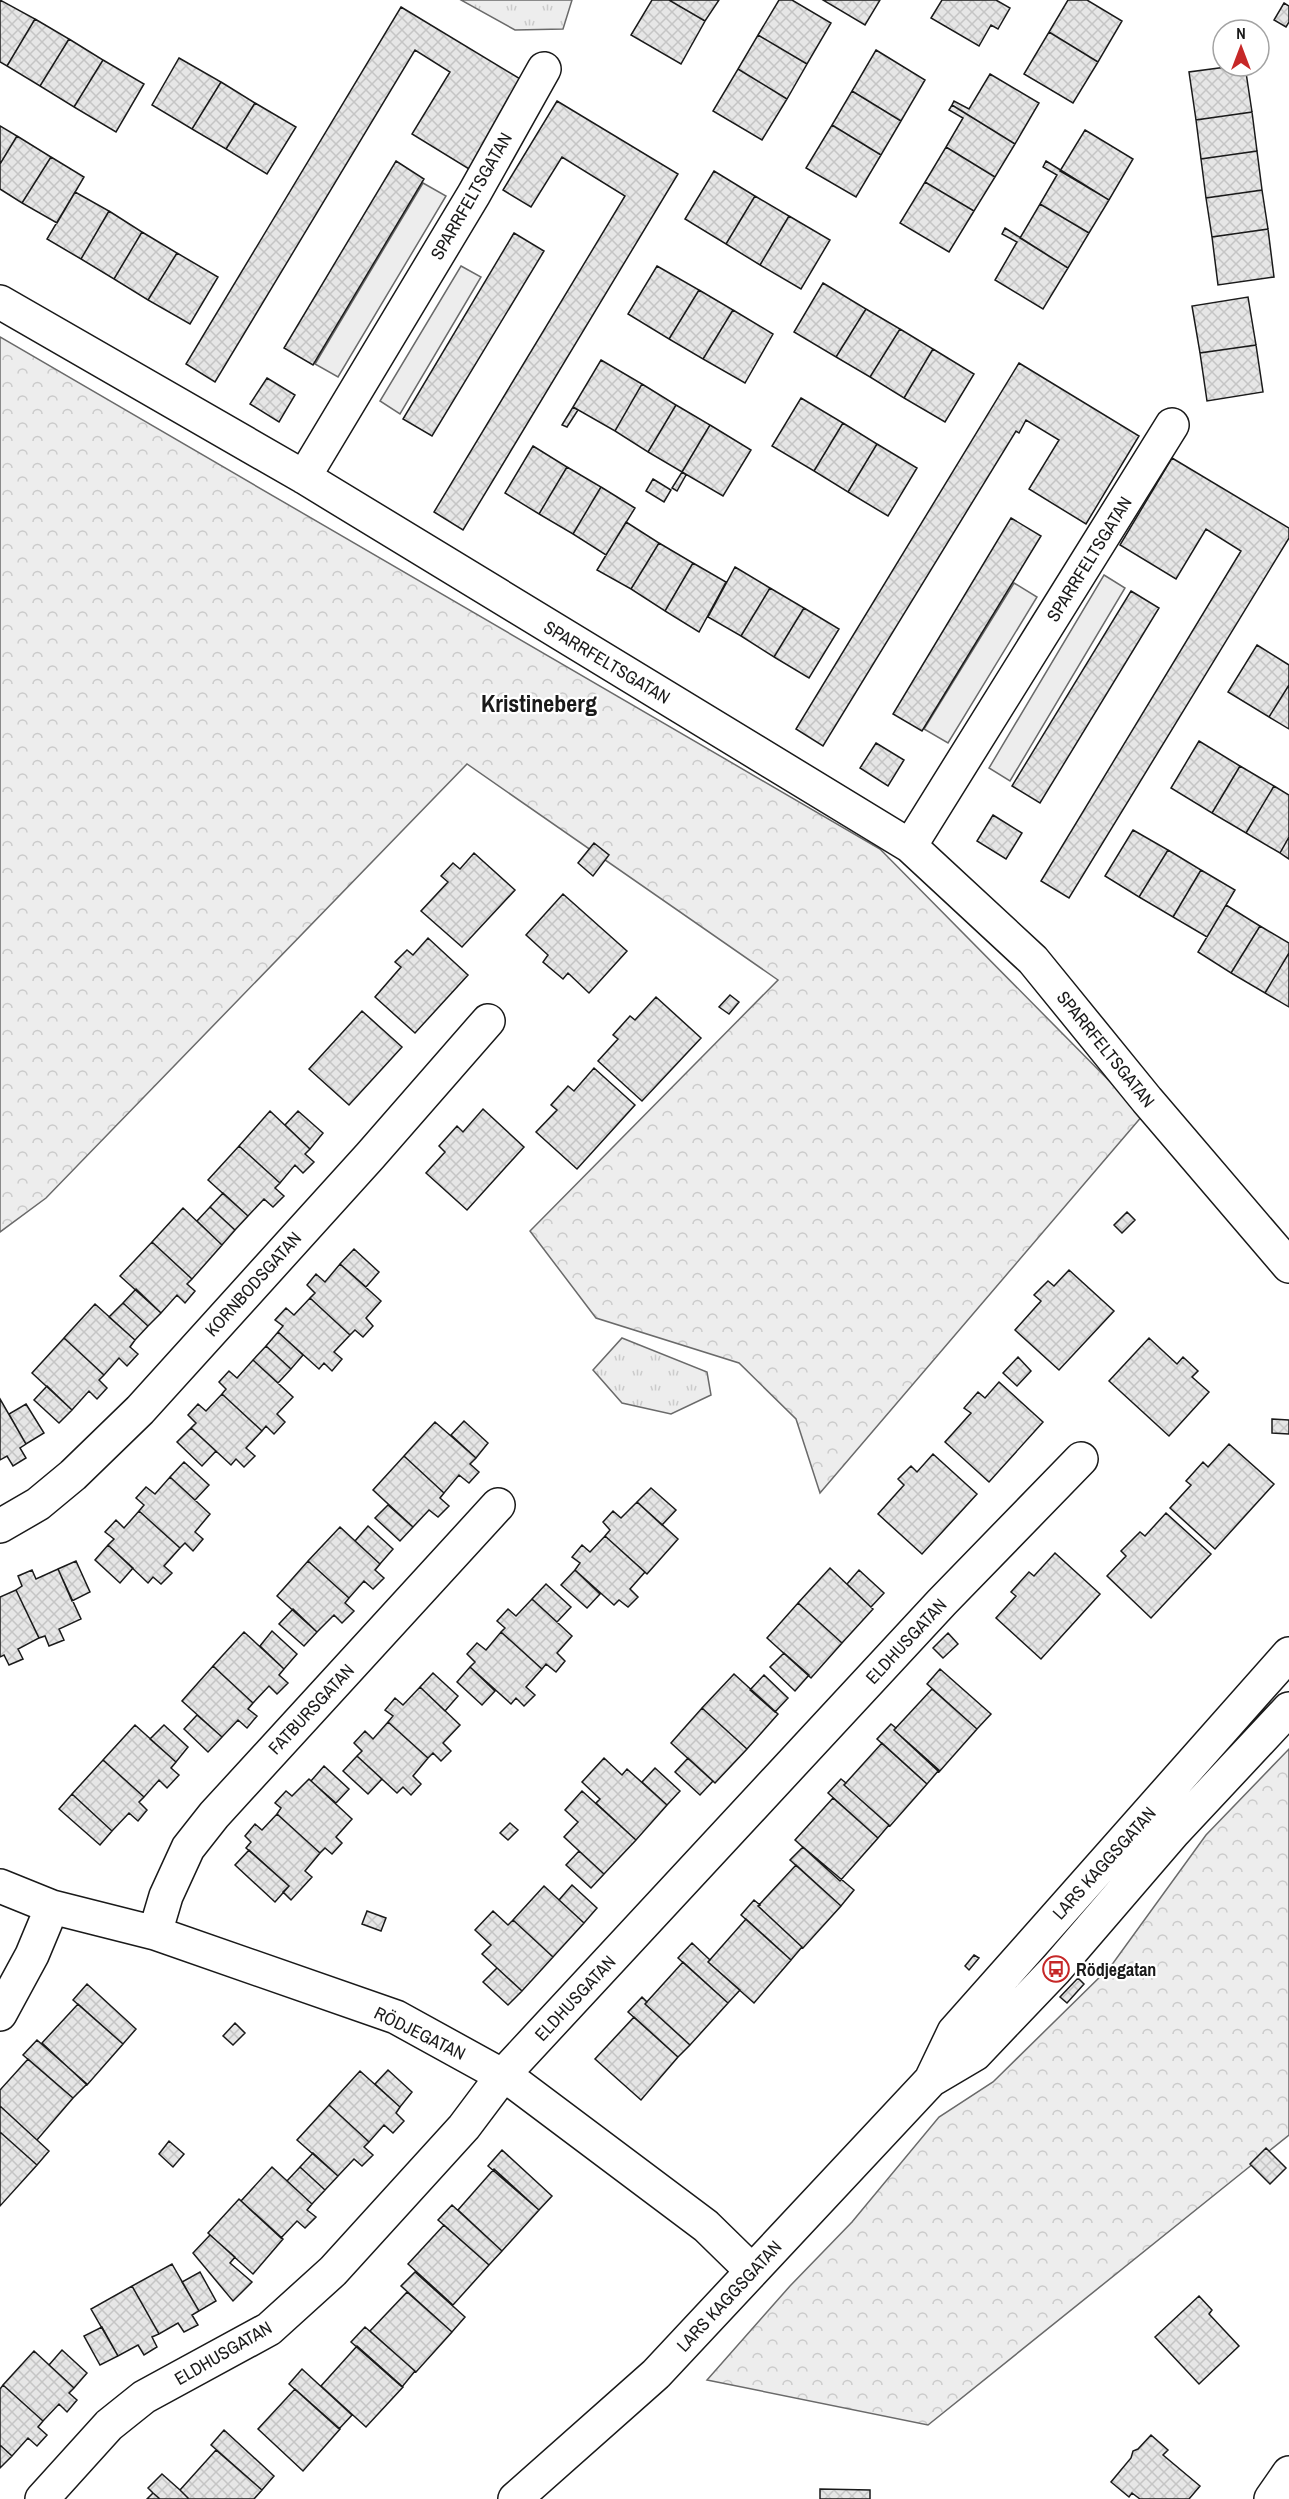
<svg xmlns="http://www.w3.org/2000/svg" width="1289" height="2499" font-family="'Archivo Narrow',sans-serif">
  <defs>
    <pattern id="forest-crowns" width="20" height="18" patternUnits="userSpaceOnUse" patternTransform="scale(1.5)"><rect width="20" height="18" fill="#ededed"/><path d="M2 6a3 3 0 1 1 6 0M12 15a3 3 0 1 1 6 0" fill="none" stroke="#cbcbcb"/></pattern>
    <pattern id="park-tufts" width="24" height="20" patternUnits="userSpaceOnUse" patternTransform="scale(1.5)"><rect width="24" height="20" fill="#ededed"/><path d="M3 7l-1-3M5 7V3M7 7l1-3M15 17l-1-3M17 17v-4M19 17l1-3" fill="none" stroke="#cbcbcb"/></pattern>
    <pattern id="building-cross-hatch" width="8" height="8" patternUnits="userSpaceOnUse" patternTransform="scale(1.5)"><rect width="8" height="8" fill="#e6e6e6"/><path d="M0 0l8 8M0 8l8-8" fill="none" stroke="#c5c5c5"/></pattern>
  </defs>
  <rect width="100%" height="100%" fill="#fff"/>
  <path fill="#ededed" stroke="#6a6a6a" stroke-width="1.5" d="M423,183l23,13 -108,181 -23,-13z
    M461,266l20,11 -81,137 -20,-13z
    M1104,575l21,13 -115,193 -21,-13z
    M1014,583l23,14 -89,146 -24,-14z"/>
  <path fill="url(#forest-crowns)" stroke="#6a6a6a" stroke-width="1.5" d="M0,337l880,512 263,266 -323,378 -24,-74 -57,-56 -143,-45 -66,-87 248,-251 -311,-216 -421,434 -46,34z
    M1289,1749v386l-361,290 -221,-45 83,-94 62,-64 87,-105 54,-35 118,-116 95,-131z"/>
  <path fill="url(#park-tufts)" stroke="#6a6a6a" stroke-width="1.5" d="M461,0h111l-9,29 -48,1z
    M622,1338l85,34 4,23 -40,19 -49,-11 -29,-33z"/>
  <path fill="url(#building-cross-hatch)" stroke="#1a1a1a" stroke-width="1.5" d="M0,0l35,19 -28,47 -7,-4z
    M652,0h17l36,21 -24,43 -50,-29z
    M669,0h50l-14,21z
    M779,0h13l39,23 -24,41 -49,-29z
    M823,0h57l-15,25z
    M942,0h54l14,8 -12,21 -7,-4 -12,21 -48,-28z
    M1068,0h19l35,21 -24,41 -49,-30z
    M1284,3l5,3v16l-3,5 -12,-7z
    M401,7l121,73 -53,89 -57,-35 38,-62 -35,-22 -200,332 -29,-18z
    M35,19l34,20 -29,47 -33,-20z
    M1049,32l49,30 -25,41 -49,-29z
    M758,35l49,29 -20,35 -49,-30z
    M69,39l34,21 -29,47 -34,-21z
    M876,50l49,30 -24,41 -49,-30z
    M179,58l42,24 -29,47 -40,-24z
    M103,60l41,24 -28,48 -42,-25z
    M1234,66h11l7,46 -56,8 -7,-48z
    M738,69l49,30 -25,41 -49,-29z
    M990,74l49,29 -24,41 -63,-39 2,-4 15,8z
    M221,82l34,21 -29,46 -34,-20z
    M852,91l49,30 -20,34 -49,-30z
    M557,101l121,73 -215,356 -29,-18 191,-316 -63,-39 -31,50 -28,-17z
    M255,103l41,24 -29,47 -41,-25z
    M952,105l63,39 -20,33 -49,-30 17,-29 -14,-8z
    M1252,112l5,39 -56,8 -5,-39z
    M832,125l49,30 -25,42 -50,-29z
    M0,126l17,10 -17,28z
    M1085,130l48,29 -24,41 -49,-29z
    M17,136l34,21 -29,46 -22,-14v-25z
    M946,147l49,30 -21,34 -49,-29z
    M1257,151l5,39 -56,8 -5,-39z
    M51,157l33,20 -27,46 -35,-20z
    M396,161l28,18 -111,186 -29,-17z
    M1046,161l63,39 -20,33 -49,-29 17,-29 -14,-8z
    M714,171l41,25 -29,48 -41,-25z
    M925,182l49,29 -25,41 -49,-29z
    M1262,190l6,39 -56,8 -6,-39z
    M75,192l34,19 -28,48 -34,-20z
    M755,196l34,20 -29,49 -34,-21z
    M1040,204l49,29 -21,35 -48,-30z
    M109,211l33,21 -28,47 -33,-20z
    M789,216l41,24 -29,49 -41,-24z
    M1005,228l63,40 -25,41 -48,-29 22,-38 -15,-8z
    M1268,229l6,48 -56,8 -6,-48z
    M142,232l35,21 -29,47 -34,-21z
    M514,233l30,18 -112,185 -29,-17z
    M177,253l41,24 -28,47 -42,-24z
    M657,266l42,24 -30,49 -41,-25z
    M823,283l43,26 -30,48 -42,-25z
    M699,290l34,20 -30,49 -34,-20z
    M1248,297l8,48 -56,8 -8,-47z
    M866,309l34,20 -30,48 -34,-20z
    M733,310l40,24 -28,49 -42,-24z
    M900,329l33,20 -29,49 -34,-21z
    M1256,345l7,47 -56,9 -7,-48z
    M933,349l41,25 -29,48 -41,-24z
    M601,360l41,24 -27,47 -42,-24z
    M1019,363l120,73 -53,88 -57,-35 30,-49 -33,-20 -7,13 -3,-2 -193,315 -27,-17z
    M267,378l28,17 -16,27 -29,-18z
    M642,384l34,21 -28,47 -33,-21z
    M801,398l42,25 -29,48 -42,-25z
    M676,405l34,20 -28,47 -34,-20z
    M573,407l5,3 -11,17 -5,-2z
    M843,423l34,21 -29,48 -34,-21z
    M710,425l41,25 -28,46 -41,-24z
    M877,444l40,24 -29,48 -40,-24z
    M533,446l34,21 -28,47 -34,-21z
    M1172,458l117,70v10l-220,360 -28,-17 200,-330 -35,-22 -30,50 -56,-34z
    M567,467l34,20 -28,47 -34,-20z
    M682,472l4,3 -9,16 -5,-3z
    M653,479l18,11 -7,12 -18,-11z
    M601,487l34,21 -29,47 -33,-21z
    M1011,518l30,18 -119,195 -29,-17z
    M626,522l33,21 -28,46 -34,-19z
    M659,543l34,20 -28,48 -34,-22z
    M693,563l33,19 -27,50 -34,-21z
    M735,567l35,21 -29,48 -33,-19z
    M770,588l34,20 -30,49 -33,-21z
    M1131,591l28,17 -119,195 -28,-17z
    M804,608l35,21 -30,49 -35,-21z
    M1257,645l32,20v20l-20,32 -41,-25z
    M1289,685v44l-20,-12z
    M1199,741l41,25 -28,47 -41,-25z
    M876,743l28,17 -16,26 -28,-18z
    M1240,766l34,20 -28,47 -34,-20z
    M1274,786l15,9v42l-9,16 -34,-20z
    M993,815l29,18 -16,26 -29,-18z
    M1133,830l35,20 -29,47 -34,-21z
    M1289,837v22l-9,-6z
    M594,843l15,12 -16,21 -15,-13z
    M1168,850l33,20 -28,47 -34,-20z
    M474,853l41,37 -53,57 -41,-36 27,-29 -7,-6 12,-13 7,6z
    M1201,870l34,20 -28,47 -34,-20z
    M563,894l64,57 -38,42 -21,-20 -5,6 -20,-17 5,-7 -22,-20z
    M1226,905l34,21 -29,47 -33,-21z
    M1260,926l29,17v10l-24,40 -34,-20z
    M428,938l40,37 -53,58 -40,-36 26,-30 -6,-5 12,-12 6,5z
    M1289,953v54l-24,-14z
    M730,995l9,7 -10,12 -10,-7z
    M656,997l45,41 -59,63 -44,-40 20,-22 -5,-4 17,-19 5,4z
    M362,1011l40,36 -53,58 -40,-36z
    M594,1068l41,37 -58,64 -41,-37 21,-22 -6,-5 17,-19 6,5z
    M483,1109l41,38 -57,63 -41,-37 19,-21 -6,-6 18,-20 6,6z
    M270,1111l40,38 -5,5 9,8 -11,11 -8,-8 -15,18 -41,-37z
    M298,1111l25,22 -13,16 -25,-24z
    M239,1146l41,37 -5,5 9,8 -11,11 -9,-8 -16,17 -40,-36z
    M223,1193l25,23 -13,14 -25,-23z
    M210,1207l25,23 -13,15 -25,-24z
    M183,1208l39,37 -30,34 -40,-37z
    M1127,1212l8,8 -13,13 -8,-8z
    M152,1242l40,37 -5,5 8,7 -10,12 -8,-8 -16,18 -41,-37z
    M354,1249l25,23 -13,15 -26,-23z
    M340,1264l41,37 -15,17 7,8 -10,11 -8,-7 -5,5 -40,-37 5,-5 -8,-8 9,-11 9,8z
    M1069,1270l45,41 -55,59 -44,-40 26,-29 -7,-6 14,-14 6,5z
    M136,1289l25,24 -13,13 -25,-23z
    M310,1298l40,37 -16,17 8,7 -10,12 -8,-8 -5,6 -41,-37 5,-6 -8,-6 11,-12 8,7z
    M123,1303l25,23 -13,14 -26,-23z
    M95,1304l40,36 -5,7 8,7 -11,12 -8,-8 -15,17 -40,-37z
    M278,1332l25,23 -12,14 -25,-23z
    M64,1338l40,37 -5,5 8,8 -10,11 -8,-8 -17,19 -40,-37z
    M1149,1338l28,26 6,-7 15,14 -6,6 17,15 -40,44 -60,-55z
    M266,1346l25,23 -13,14 -25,-23z
    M1018,1357l13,14 -14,15 -14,-13z
    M253,1360l40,37 -16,17 8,8 -11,12 -8,-8 -4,5 -40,-37 4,-5 -7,-7 10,-11 8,7z
    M999,1382l44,40 -54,60 -44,-40 26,-29 -7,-5 14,-16 7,6z
    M47,1386l25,24 -13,13 -25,-23z
    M222,1394l40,37 -16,17 9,8 -11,11 -8,-8 -5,6 -40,-37 5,-5 -8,-8 10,-11 8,7z
    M0,1399l26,45 -6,4 6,10 -13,8 -6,-10 -7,4z
    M26,1404l18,29 -18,11 -17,-30z
    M1272,1419l17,1v14l-17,-1z
    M464,1421l24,22 -12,15 -25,-23z
    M435,1422l41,36 -6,6 9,8 -10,11 -10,-8 -15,18 -40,-37z
    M191,1428l25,23 -14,15 -25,-24z
    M1229,1444l45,40 -59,65 -45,-41 21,-23 -5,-4 17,-19 5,5z
    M933,1454l44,40 -55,60 -44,-40 26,-29 -6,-6 13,-13 6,6z
    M404,1456l40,37 -4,5 9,8 -11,11 -9,-7 -16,17 -40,-37z
    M184,1462l25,23 -14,15 -25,-23z
    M170,1477l40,37 -15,18 8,7 -10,12 -8,-8 -5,5 -41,-37 5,-6 -8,-7 10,-11 9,7z
    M651,1488l25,22 -14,15 -25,-23z
    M637,1502l41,37 -31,35 -42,-38 5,-6 -7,-8 10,-11 8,7z
    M388,1505l25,22 -13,14 -25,-23z
    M139,1511l41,37 -16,18 8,7 -11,11 -8,-7 -5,6 -40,-38 6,-6 -9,-7 11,-12 8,8z
    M1166,1513l45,41 -60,64 -44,-42 19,-20 -5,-5 19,-19 5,4z
    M368,1526l25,23 -13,15 -25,-23z
    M340,1527l40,37 -5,6 9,8 -11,11 -9,-8 -15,17 -41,-37z
    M605,1536l40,36 -15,17 8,8 -10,10 -9,-7 -5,5 -39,-35 5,-7 -8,-6 10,-12 8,7z
    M108,1545l25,23 -13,15 -25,-23z
    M1055,1553l45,41 -59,65 -45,-41 20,-22 -5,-4 18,-20 5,4z
    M76,1561l14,31 -18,9 -14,-32z
    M308,1561l41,37 -4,5 9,8 -12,12 -8,-8 -17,17 -40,-36z
    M830,1568l43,41 -31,34 -44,-40z
    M58,1569l23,50 -22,10 5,11 -15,6 -4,-10 -6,2 -23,-48 6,-4 -4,-10 14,-6 4,9z
    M575,1570l25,24 -13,14 -26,-23z
    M859,1570l25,23 -13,14 -24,-23z
    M546,1584l25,23 -14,15 -25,-23z
    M16,1590l23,48 -21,11 5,10 -14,6 -5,-10 -4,2v-60z
    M532,1599l40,37 -15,17 8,8 -9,11 -10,-8 -4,5 -41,-37 4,-4 -8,-7 11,-12 8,7z
    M798,1603l44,40 -31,35 -44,-40z
    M293,1609l24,23 -13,14 -25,-22z
    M272,1631l25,23 -13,15 -24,-23z
    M244,1632l40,37 -5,6 9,8 -11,11 -8,-8 -16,17 -40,-37z
    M501,1632l41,37 -16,18 9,8 -11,11 -8,-8 -5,6 -41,-37 5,-5 -8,-8 10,-11 9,7z
    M948,1633l10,11 -15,14 -10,-10z
    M784,1653l25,22 -14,16 -25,-24z
    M213,1666l40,37 -5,6 9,7 -10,12 -9,-8 -16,17 -40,-36z
    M470,1667l25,24 -13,14 -25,-23z
    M940,1669l51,45 -14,15 -50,-45z
    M433,1673l25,23 -13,15 -25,-24z
    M734,1674l44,40 -31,35 -45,-41z
    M764,1675l24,23 -13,14 -25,-22z
    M420,1687l40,38 -17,18 8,8 -10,10 -8,-8 -5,5 -40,-36 5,-6 -8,-6 10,-12 8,7z
    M932,1689l45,40 -38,43 -45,-42z
    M702,1708l45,41 -32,34 -44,-40z
    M197,1715l25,22 -14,15 -24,-23z
    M388,1722l40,36 -15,18 8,8 -10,11 -8,-8 -6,6 -40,-37 5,-5 -8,-8 11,-12 8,8z
    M891,1724l5,4 -2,2 45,40 -12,14 -50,-45z
    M135,1725l41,37 -5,6 8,7 -12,13 -8,-8 -15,17 -41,-37z
    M164,1725l24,22 -12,15 -26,-23z
    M882,1743l45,41 -37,42 -46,-41z
    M357,1756l25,23 -14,15 -25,-23z
    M604,1758l18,17 5,-6 40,36 -31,35 -40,-37 4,-4 -18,-17z
    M688,1758l25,23 -13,14 -25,-23z
    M103,1760l41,37 -5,5 8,8 -9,11 -9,-8 -17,18 -40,-37z
    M324,1766l25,23 -13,14 -25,-22z
    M655,1768l25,23 -13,14 -25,-23z
    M309,1779l43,40 -16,18 6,6 -10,11 -7,-6 -5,5 -43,-39 4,-6 -6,-5 11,-12 6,5z
    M841,1779l5,4 -2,2 45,40 -11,13 -50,-45z
    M582,1791l54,49 -32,34 -40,-37 14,-15 -13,-12z
    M72,1794l40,37 -12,14 -41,-36z
    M833,1798l45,40 -38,43 -45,-41z
    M277,1814l43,39 -15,18 7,6 -21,23 -8,-8 6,-6 -43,-38 5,-6 -6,-6 10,-12 7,6z
    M510,1823l8,7 -10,10 -8,-7z
    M803,1847l51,43 -13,16 -51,-46z
    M249,1850l40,36 -14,16 -40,-37z
    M579,1851l25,23 -13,14 -25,-23z
    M796,1865l45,41 -38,42 -45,-42z
    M572,1885l25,23 -13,15 -25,-23z
    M544,1886l40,37 -31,34 -40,-37z
    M754,1900l6,5 -2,1 44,41 -11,13 -50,-45z
    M367,1911l19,7 -5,13 -19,-7z
    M493,1911l15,14 5,-5 40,37 -31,34 -40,-37 9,-9 -16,-15z
    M746,1919l45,41 -37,43 -46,-41z
    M692,1943l18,17 -2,2 32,28 -12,13 -50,-45z
    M974,1955l5,3 -10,12 -4,-4z
    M683,1962l45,41 -38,42 -45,-41z
    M497,1968l25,23 -14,14 -25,-23z
    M1078,1978l6,6 -17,19 -7,-6z
    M87,1984l49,45 -13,15 -50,-44z
    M642,1997l5,5 -2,2 45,41 -12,12 -50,-45z
    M78,2004l45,40 -36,41 -45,-42z
    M634,2017l44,40 -37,43 -46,-41z
    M235,2023l10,10 -12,12 -10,-9z
    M37,2040l50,44 -14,14 -50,-43z
    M28,2059l45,39 -36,42 -37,-34v-16z
    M388,2070l24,22 -12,15 -25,-23z
    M360,2071l40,36 -4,6 8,8 -11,12 -9,-8 -15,17 -40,-37z
    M329,2105l40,37 -5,5 9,8 -11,11 -8,-7 -16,17 -41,-36z
    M0,2106l49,45 -12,14 -37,-33z
    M0,2132l37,33 -37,41z
    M169,2141l15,13 -11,13 -14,-13z
    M1266,2148l20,20 -16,16 -20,-20z
    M502,2150l50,46 -13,14 -51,-44z
    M313,2153l25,23 -13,14 -25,-23z
    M272,2167l40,37 -5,6 9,7 -11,11 -8,-7 -16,17 -40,-37z
    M300,2167l25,23 -13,14 -25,-23z
    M494,2169l45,41 -37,41 -44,-41z
    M239,2199l44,40 -30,35 -45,-41z
    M452,2205l50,46 -13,14 -51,-45z
    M444,2225l45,40 -36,40 -45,-41z
    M210,2235l25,22 -5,6 22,19 -19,19 -40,-48z
    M172,2264l27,47 -7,4 6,10 -14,7 -6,-9 -19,11 -27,-48z
    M200,2272l16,29 -17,10 -17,-29z
    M415,2272l50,45 -13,15 -51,-46z
    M132,2286l27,48 -7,3 5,10 -13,8 -6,-10 -20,11 -27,-47z
    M407,2292l45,40 -36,40 -46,-41z
    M1199,2296l13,14 -3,4 30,32 -40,38 -44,-47z
    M102,2327l16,29 -18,9 -16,-29z
    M365,2327l50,44 -13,16 -51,-45z
    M357,2346l46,41 -37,40 -45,-41z
    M62,2350l25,23 -13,15 -25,-23z
    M34,2351l40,37 -5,5 8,7 -10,12 -8,-8 -16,17 -40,-36z
    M302,2369l50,46 -13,14 -50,-45z
    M3,2385l40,36 -5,6 9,8 -10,11 -9,-8 -16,18 -12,-11v-56z
    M295,2389l45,40 -37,42 -45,-42z
    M224,2430l50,46 -12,14 -51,-45z
    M1151,2435l17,15 -5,5 37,31 -11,13h-49l-8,-6 -3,4 -18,-15 20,-24 2,-7 5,-2z
    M0,2445l12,11 -12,12z
    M216,2450l46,40 -8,9h-65l-9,-9z
    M162,2474l18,16 9,9h-29l-7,-6 -5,-5z
    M820,2489l50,1v9h-50z
    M153,2493l7,6h-13z"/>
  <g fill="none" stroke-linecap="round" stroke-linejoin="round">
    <g stroke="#1a1a1a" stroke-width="36">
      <path id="minor" d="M0,302l304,175 606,369 123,114 114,140 142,166
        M304,477l170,-283 70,-125
        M910,846l262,-421
        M0,1526l38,-22 35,-29 67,-65 230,-254 118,-135
        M0,1886l52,21 103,26 241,84 118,65 192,144 45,44
        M155,1933l11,-37 22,-48 26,-33 284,-310
        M0,2014l32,-59 20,-48
        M931,2080l44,-26 81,-85 117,-136 116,-124
        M42,2499l67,-74 35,-28 125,-68 64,-58 131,-144 39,-52 439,-473 139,-143
        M515,2499l141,-125 275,-294 23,-48 335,-378
        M1271,2499l18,-26"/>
    </g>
    <use href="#minor" stroke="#fff" stroke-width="33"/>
  </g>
  <defs>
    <g id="bus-ring" transform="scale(1.35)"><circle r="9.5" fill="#fff" stroke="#c62828" stroke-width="1.5"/><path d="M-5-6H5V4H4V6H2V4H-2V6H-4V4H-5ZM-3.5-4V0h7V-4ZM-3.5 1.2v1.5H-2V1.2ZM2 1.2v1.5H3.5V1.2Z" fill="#c62828"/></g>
  </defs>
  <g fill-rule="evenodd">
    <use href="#bus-ring" x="1056" y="1969"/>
  </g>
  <g text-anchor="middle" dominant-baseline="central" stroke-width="4.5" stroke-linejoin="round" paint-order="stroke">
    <g font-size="18" fill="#1a1a1a" stroke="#fff">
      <text transform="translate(471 196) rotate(-60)">SPARRFELTSGATAN</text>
      <text transform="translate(1089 559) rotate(-58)">SPARRFELTSGATAN</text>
      <text transform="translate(607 662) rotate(31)">SPARRFELTSGATAN</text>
      <text transform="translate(1106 1049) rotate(51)">SPARRFELTSGATAN</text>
      <text transform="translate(253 1284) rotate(-48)">KORNBODSGATAN</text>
      <text transform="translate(906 1641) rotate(-47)">ELDHUSGATAN</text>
      <text transform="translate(311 1709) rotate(-47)">FATBURSGATAN</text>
      <text transform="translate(1104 1863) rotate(-48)">LARS KAGGSGATAN</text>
      <text transform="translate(575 1998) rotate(-47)">ELDHUSGATAN</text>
      <text transform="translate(420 2033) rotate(26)">RÖDJEGATAN</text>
      <text transform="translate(729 2296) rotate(-47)">LARS KAGGSGATAN</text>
      <text transform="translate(223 2353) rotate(-30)">ELDHUSGATAN</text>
    </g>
    <g font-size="18" font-weight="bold" fill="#1a1a1a" stroke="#fff" text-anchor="start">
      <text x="1076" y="1969">Rödjegatan</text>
    </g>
    <g font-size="24" font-weight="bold" fill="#1a1a1a" stroke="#fff">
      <text x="539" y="703">Kristineberg</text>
    </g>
  </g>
  <g transform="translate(1241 48)"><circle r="28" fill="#ffffff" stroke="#a3a3a3" stroke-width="1.5"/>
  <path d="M0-4.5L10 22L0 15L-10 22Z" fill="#c62828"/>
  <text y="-9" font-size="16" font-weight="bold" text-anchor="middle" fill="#1a1a1a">N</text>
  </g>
</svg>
